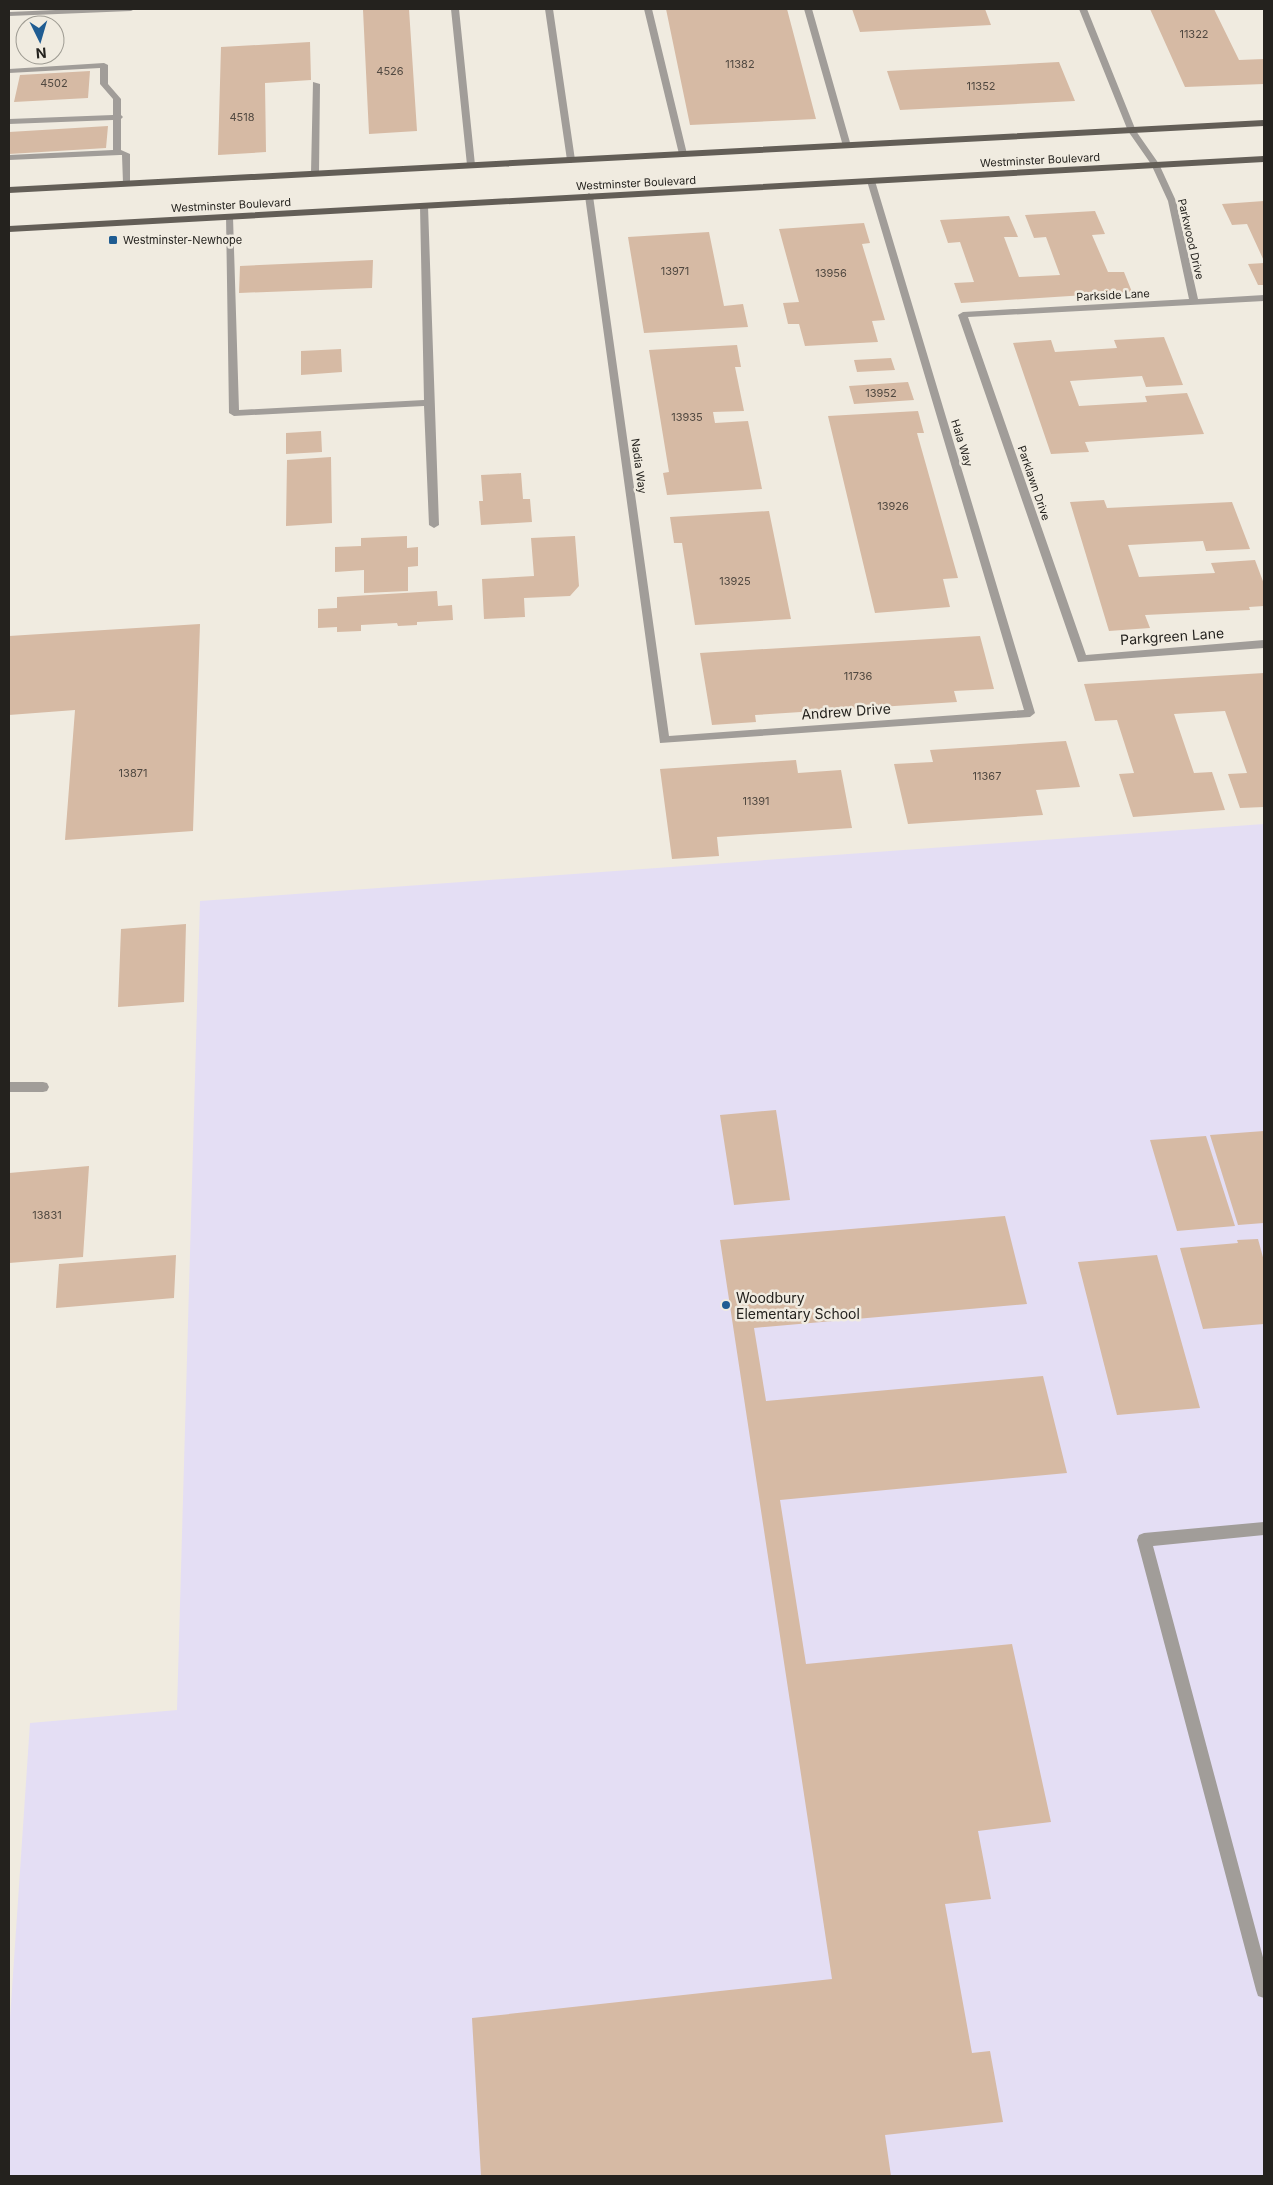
<svg xmlns="http://www.w3.org/2000/svg" width="1273" height="2185" font-family="Inter,sans-serif">
  <rect width="100%" height="100%" fill="#f0ebe0"/>
  <path fill="#e4def4" d="M1264,824v1352h-1255v-142l21,-311 147,-13 23,-809z"/>
  <path fill="#d6baa4" d="M409,9l8,122 -48,3 -6,-124z
    M666,9h121l29,110 -126,6z
    M852,9h133l6,16 -131,7z
    M1150,9h64l25,51 25,-1v25l-79,3z
    M310,42l1,38 -46,3 1,69 -48,3 3,-108z
    M1059,62l16,39 -175,9 -13,-39z
    M90,71l-2,27 -74,4 6,-27z
    M108,126l-2,22 -97,6v-22z
    M1264,201v60l-17,-37 -15,1 -10,-21z
    M1095,211l10,23 -13,1 16,37h16l8,20 -171,11 -7,-20 20,-1 -14,-40 -12,1 -8,-23 69,-4 9,21h-14l15,40 41,-2 -14,-38 -12,1 -9,-23z
    M864,223l6,20 -8,1 23,76 -13,1 6,21 -73,4 -6,-22h-11l-5,-21 16,-1 -20,-73z
    M709,232l15,74 19,-2 5,23 -104,6 -16,-96z
    M373,260l-1,28 -133,5 1,-27z
    M1264,263v22h-6l-10,-21z
    M1164,337l19,48 -37,2 -4,-11 -72,5 9,25 68,-4 -2,-6 42,-3 17,41 -119,8 4,10 -38,2 -38,-111 38,-3 4,12 62,-4 -3,-8z
    M737,345l4,22h-6l9,44 -31,1 2,11 33,-2 14,68 -95,6 -4,-22 6,-1 -20,-122z
    M341,349l1,23 -41,3v-24z
    M891,358l4,12 -38,2 -3,-12z
    M908,382l6,18 -60,4 -5,-18z
    M918,411l6,22h-7l41,145 -15,1 7,28 -75,6 -47,-197z
    M321,431l1,21 -36,2v-21z
    M331,457l1,66 -46,3 1,-66z
    M521,473l2,26h7l2,23 -51,3 -2,-24h4l-2,-26z
    M1104,500l3,8 125,-6 18,47 -44,2 -3,-10 -75,4 11,32 76,-4 -4,-10 44,-3 9,24v22l-15,1 1,3 -105,5 5,13 -41,3 -39,-129z
    M769,511l22,108 -96,6 -13,-82h-8l-4,-26z
    M407,536v12l11,-1v19l-10,1v24l-44,2v-23l-29,2v-25l26,-1v-8z
    M575,536l4,50 -9,10 -46,2 1,19 -41,2 -2,-40 52,-3 -3,-38z
    M437,591l1,15 14,-1 1,15 -36,2v3l-19,1 -1,-3 -36,2v6l-24,1v-5l-19,1v-19l19,-1v-11z
    M200,624l-7,207 -128,9 10,-130 -66,5v-79z
    M980,636l14,53 -40,2 3,11 -202,13 1,7 -44,3 -12,-72z
    M1264,673v134l-24,1 -12,-34 19,-1 -22,-62 -51,3 20,59 18,-1 13,38 -92,7 -14,-43 15,-1 -17,-53 -22,1 -11,-37z
    M1066,741l14,46 -44,3 7,25 -135,9 -14,-60 39,-2 -3,-12z
    M796,760l2,13 43,-3 11,58 -135,9 2,19 -47,3 -12,-90z
    M186,924l-2,78 -66,5 3,-78z
    M776,1110l14,90 -56,5 -14,-90z
    M1264,1131v92l-26,2 -28,-90z
    M1206,1136l29,90 -58,5 -27,-91z
    M89,1166l-6,91 -74,6v-90z
    M1005,1216l22,88 -273,24 12,73 277,-25 24,97 -287,27 26,164 206,-20 39,178 -73,9 13,68 -46,5 27,149 18,-2 13,71 -118,13 6,41h-410l-9,-158 360,-39 -112,-739z
    M1258,1239l6,22v63l-61,5 -23,-81 58,-5 -1,-3z
    M176,1255l-2,43 -118,10 3,-44z
    M1157,1255l43,153 -83,7 -39,-153z"/>
  <g fill="none" stroke-linecap="round" stroke-linejoin="round">
    <path fill="#a19d99" fill-rule="evenodd" d="M79,9h56l-4,2 -122,5v-4z
      M451,9h8l16,156 -4,3 -4,-3z
      M545,9h8l22,151 -4,3 -4,-3z
      M644,9h8l35,145 -1,2 -7,-2z
      M804,9h8l39,137 -1,2 -7,-2z
      M1079,9h8l49,122 23,33 17,37 22,98 66,-4v6l-296,16 118,338 178,-15v8l-186,14 -120,-347 5,-3 226,-13 -21,-98 -17,-37 -23,-33z
      M104,63l4,2v19l13,15v16l2,2 -2,2v31l9,4v31l-7,-2 -1,-28h-2l-111,5v-5l104,-5v-30l-104,4v-5l104,-4v-16l-13,-15v-16l-91,5v-4z
      M313,82l7,2 -1,89 -4,3 -4,-3z
      M871,178l4,3 160,532 -5,4 -370,26 -75,-547 4,-3 4,3 76,540 355,-26 -157,-529z
      M424,203l4,3 11,319 -5,3 -5,-3 -5,-119 -190,10 -5,-3 -3,-198 7,2 6,193 185,-10 -4,-194z
      M9,1082h34l4,1 2,4 -2,4 -4,1h-34z
      M1264,1522v13l-111,11 111,415v37l-6,-2 -2,-6 -119,-450 2,-5 5,-2z"/>
    <path fill="#635e57" fill-rule="evenodd" d="M1264,120v6l-1255,67v-6z
      M1264,156v6l-1255,70v-6z"/>
  </g>
  <g fill="#1f5c92" stroke="#f0ebe0" stroke-width="2">
    <rect x="108" y="235" width="10" height="10" rx="2.5"/>
    <circle cx="726" cy="1305" r="5"/>
  </g>
  <g text-anchor="middle" dominant-baseline="central" stroke-width="5" stroke-linejoin="round" paint-order="stroke">
    <g font-size="11" fill="#504840">
      <text x="1194" y="34">11322</text>
      <text x="740" y="64">11382</text>
      <text x="390" y="71">4526</text>
      <text x="54" y="83">4502</text>
      <text x="981" y="86">11352</text>
      <text x="242" y="117">4518</text>
      <text x="675" y="271">13971</text>
      <text x="831" y="273">13956</text>
      <text x="881" y="393">13952</text>
      <text x="687" y="417">13935</text>
      <text x="893" y="506">13926</text>
      <text x="735" y="581">13925</text>
      <text x="858" y="676">11736</text>
      <text x="133" y="773">13871</text>
      <text x="987" y="776">11367</text>
      <text x="756" y="801">11391</text>
      <text x="47" y="1215">13831</text>
    </g>
    <g font-size="11" fill="#24221e" stroke="#f0ebe0">
      <text transform="translate(1040 160) rotate(-3)">Westminster Boulevard</text>
      <text transform="translate(636 183) rotate(-3)">Westminster Boulevard</text>
      <text transform="translate(231 205) rotate(-3)">Westminster Boulevard</text>
      <text transform="translate(1191 239) rotate(77)">Parkwood Drive</text>
      <text transform="translate(1113 295) rotate(-3)">Parkside Lane</text>
      <text transform="translate(962 443) rotate(73)">Hala Way</text>
      <text transform="translate(639 466) rotate(82)">Nadia Way</text>
      <text transform="translate(1034 483) rotate(71)">Parklawn Drive</text>
    </g>
    <g font-size="11" fill="#24221e" stroke="#f0ebe0" text-anchor="start">
      <text x="123" y="240">Westminster-Newhope</text>
    </g>
    <g font-size="14" fill="#24221e" stroke="#f0ebe0">
      <text transform="translate(1172 636) rotate(-4)">Parkgreen Lane</text>
      <text transform="translate(846 711) rotate(-4)">Andrew Drive</text>
    </g>
    <g font-size="14" fill="#24221e" stroke="#f0ebe0" text-anchor="start">
      <text x="736" y="1297">Woodbury<tspan x="736" dy="16">Elementary School</tspan></text>
    </g>
  </g>
  <rect width="1273" height="2185" fill="none" stroke="#24221e" stroke-width="20"/>
  <g transform="translate(40 40) rotate(175)"><circle r="24" fill="#f0ebe0" stroke="#9e9b92"/>
  <path d="M0-4L9 19L0 12L-9 19Z" fill="#1f5c92"/>
  <text y="-8" font-size="14" font-weight="bold" text-anchor="middle" fill="#24221e">N</text>
  </g>
</svg>
